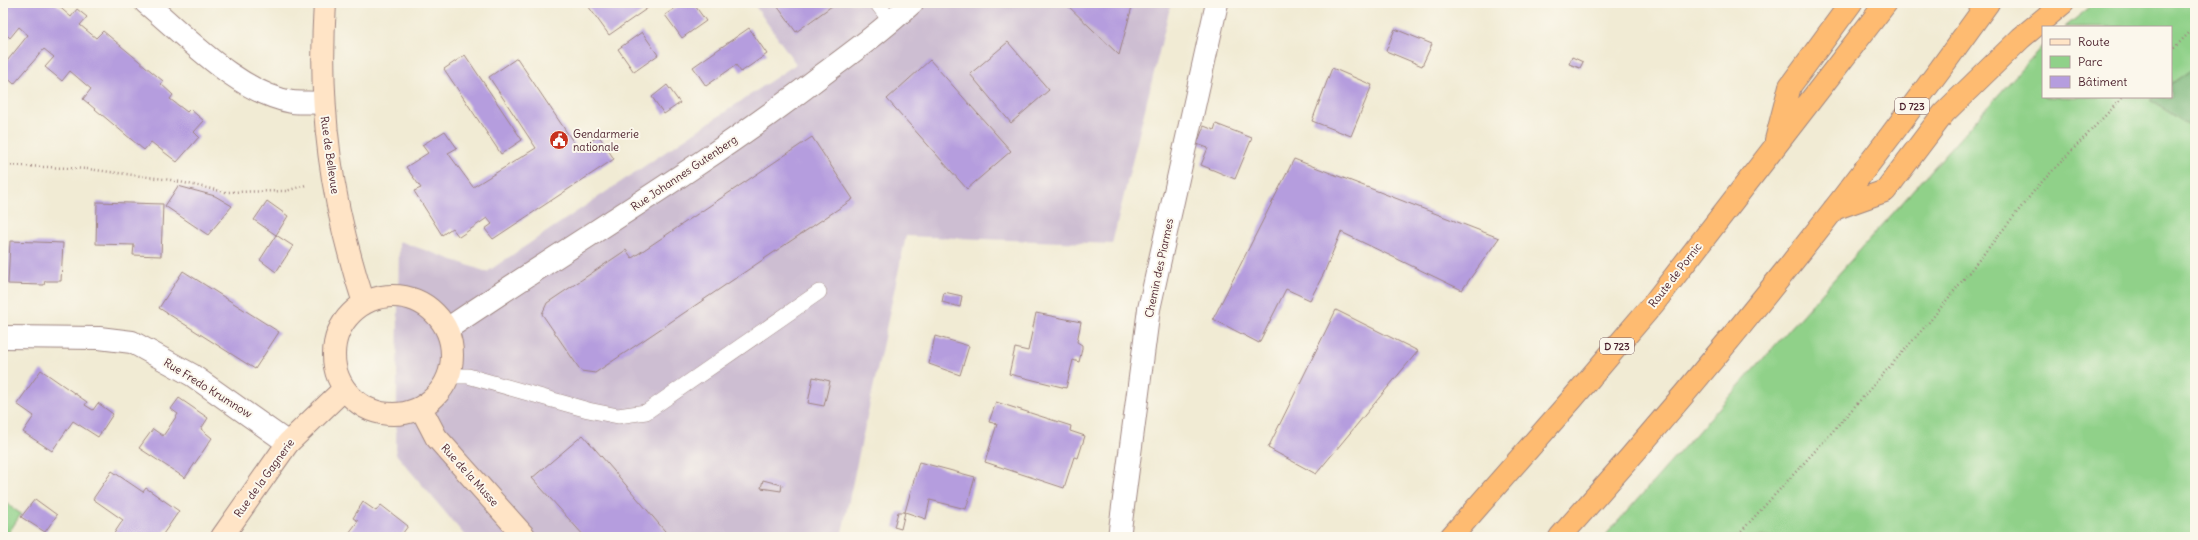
<svg xmlns="http://www.w3.org/2000/svg" width="2198" height="540" font-family="Delius,sans-serif">
  <rect width="100%" height="100%" fill="#fbf7ec"/>
  <filter id="ink" filterUnits="userSpaceOnUse"><feTurbulence type="fractalNoise" baseFrequency=".025" numOctaves="2"/><feDisplacementMap in="SourceGraphic" scale="8" xChannelSelector="R" yChannelSelector="G"/><feConvolveMatrix kernelMatrix="1 2 1 2 8 2 1 2 1" color-interpolation-filters="sRGB"/></filter>
  <filter id="wash" filterUnits="userSpaceOnUse"><feTurbulence type="fractalNoise" baseFrequency=".012" numOctaves="4" result="noise"/><feDisplacementMap in="SourceGraphic" scale="16" xChannelSelector="R" yChannelSelector="G"/><feGaussianBlur stdDeviation="0.9" result="paint"/><feColorMatrix in="noise" values="0 0 0 0 0 0 0 0 0 0 0 0 0 0 0 0 0 1.4 0 .05"/><feComposite in="paint" operator="in"/></filter>
  <g filter="url(#wash)">
    <rect width="100%" height="100%" fill="#f1ebd4"/>
    <path fill="#cdbed2" d="M753,3h418l-59,241 -206,-8 -65,301h-375l-70,-83 3,-213 88,31 309,-208z"/>
    <path fill="#90d189" stroke="#6d785a" d="M2095,3h100v64l-24,17v-57h-106z
      M2043,45v52h111l-4,3 45,29v408h-591z
      M3,501l18,13 -15,23h-3z"/>
    <path fill="#74b375" stroke="#5f6950" d="M2195,67v62l-45,-29 4,-3h17v-13z"/>
    <g id="blocks">
      <path fill="#b59dde" d="M10,3h45l16,14 6,-8 10,8 -7,8 16,13 7,-7 60,50 -2,3 12,11 -3,4 17,13 3,-3 14,12 -10,11 5,5 -22,25 -26,-20 -7,8 -61,-51 8,-10 -21,-18 -8,10 -17,-14 9,-10 -10,-8 -30,35 -11,-10v-8l25,-31 -9,-8 -9,11 -7,-7v-19z
        M586,3h69l-46,32z
        M683,3h10l13,18 -24,17 -17,-23z
        M775,3h61l-40,29z
        M1065,3h68l-14,52z
        M749,28l18,26 -26,18 -5,-7 -30,21 -13,-19z
        M1395,29l37,15 -10,22 -36,-15z
        M642,32l16,23 -24,17 -16,-23z
        M1008,42l41,48 -38,33 -41,-49z
        M465,55l57,85 -21,14 -57,-85z
        M1572,57l11,5 -3,6 -11,-4z
        M517,58l61,91 21,-13 15,23 -121,80 -8,-10 7,-5 -5,-6 -28,19 -7,-9 -10,7 -28,-44 7,-3 -15,-21 22,-14 -6,-8 23,-14 12,17 -9,5 25,34 63,-39 -47,-71z
        M930,60l81,91 -44,38 -80,-90z
        M1332,68l40,17 -21,51 -39,-15z
        M667,85l13,18 -16,11 -12,-17z
        M1216,124l36,14 -17,41 -34,-14 7,-17 -11,-4 7,-18 10,4z
        M812,137l41,62 -258,174 -14,-2 -39,-57 5,-11 79,-53 6,8z
        M1294,159l205,79 -37,52 -121,-58 -17,41 -14,27 -24,-11 -27,54 -46,-24z
        M178,186l37,10 17,10 -24,29 -43,-29z
        M267,201l21,15 -12,19 -22,-15z
        M97,202l66,2 -2,52 -28,-1 1,-10 -38,-1z
        M276,235l17,11 -17,26 -16,-12z
        M10,241l53,2 -2,38h-16l-1,4 -36,-1z
        M183,271l96,61 -24,37 -96,-61z
        M944,292l18,4 -2,11 -18,-5z
        M1336,310l82,41 -102,123 -48,-26z
        M1036,313l45,9 -4,20 5,3v4l-3,13 -6,-2 -7,28 -57,-14 6,-26 13,3z
        M935,336l34,10 -9,29 -31,-11z
        M41,370l46,32 -2,3 8,5 5,-7 15,11 -15,23 -25,-16 -21,30 -29,-19 11,-16 -17,-12z
        M813,377l17,4 -6,25 -16,-3z
        M179,398l29,20 -7,11 11,9 -27,40 -46,-30 14,-19 10,7 15,-22 -7,-5z
        M996,402l75,24 -1,5 15,5 -7,22 -4,-1 -10,31 -79,-26 12,-38 -8,-2z
        M583,435l31,36 56,66h-85l-53,-59z
        M919,462l56,15 -9,32 -36,-9 -4,19 -21,-7 -4,17 -7,-2 4,-15h7z
        M112,471l31,21 3,-4 33,23 -18,26h-45l-3,-2 10,-15 -30,-21z
        M763,480l19,5 -1,6 -20,-3z
        M35,499l22,16 -12,17 -24,-15z
        M363,502l13,9 5,-6 27,21 -8,11h-54l12,-16 -5,-3z"/>
    </g>
  </g>
  <g filter="url(#ink)">
    <use href="#blocks" fill-opacity="0" stroke="#9e8580" stroke-width="1"/>
    <g fill="none" stroke-linecap="round" stroke-linejoin="round">
      <g stroke="#9e8580" stroke-width="16">
        <path id="lane" d="M877,3l14,19
          M449,376h19l120,34 30,6 28,-4 173,-120"/>
      </g>
      <g stroke="#9e8580" stroke-width="24">
        <path id="street" d="M146,3c42,35 91,89 146,99 10,1 21,0 31,1
          M447,329c125,-85 255,-161 375,-254 31,-23 62,-46 90,-72
          M3,337l96,1 33,4 60,33 96,68
          M1119,537l30,-228 68,-306"/>
      </g>
      <g stroke="#9e8580" stroke-width="24">
        <path id="secondary" d="M325,3c-7,106 6,200 39,300
          M334 355a59 59 0 1 1 118 0a59 59 0 1 1-118 0Z
          M421,408l15,29 89,100
          M222,537l66,-94 56,-54"/>
      </g>
      <g stroke="#9e8580" stroke-width="24">
        <path id="highway" d="M1776,140l14,-54 61,-83
          M1834,209l51,-18 59,-78 77,-75 42,-35
          M1451,537l122,-139 81,-95 232,-300
          M1560,537c152,-170 296,-349 428,-534"/>
      </g>
      <path stroke="#9e8580" stroke-width="2.5" stroke-dasharray="1 3" stroke-linecap="butt" d="M2171,51l24,-24
        M3,165l85,4 83,11 54,12 61,-1 20,-6
        M1736,537l90,-98 104,-118 108,-135 85,-89"/>
      <use href="#lane" stroke="#fff" stroke-width="15"/>
      <use href="#street" stroke="#fff" stroke-width="22"/>
      <use href="#secondary" stroke="#ffe4c6" stroke-width="22"/>
      <use href="#highway" stroke="#febb71" stroke-width="22"/>
    </g>
  </g>
  <defs>
    <g id="civic-disc" transform="scale(1)"><circle r="9.5" fill="#c8321e" stroke="#fbf7ec"/><path d="M-.6-6.5H3V-4.5H.6V-3L4-1V1h2V6H-6V1h2V-1L-.6-3ZM-1.2 2.5V6h2.4V2.5Z" fill="#fff"/></g>
  </defs>
  <g fill-rule="evenodd">
    <use href="#civic-disc" x="559" y="140"/>
  </g>
  <g text-anchor="middle" dominant-baseline="central" stroke-width="4" stroke-linejoin="round" paint-order="stroke">
    <g fill="#fbf7ec" stroke="#7f6065" stroke-width="1">
      <rect x="1895" y="98" width="34" height="16" rx="3"/>
      <rect x="1600" y="338" width="34" height="16" rx="3"/>
    </g>
    <g font-size="10" font-weight="bold" fill="#4a1f2b">
      <text x="1912" y="106">D 723</text>
      <text x="1617" y="346">D 723</text>
    </g>
    <g font-size="11" fill="#4a1f2b" stroke="#fbf7ec" text-anchor="start">
      <text x="573" y="134">Gendarmerie<tspan x="573" dy="13">nationale</tspan></text>
    </g>
    <g font-size="11" fill="#4a1f2b" stroke="#fbf7ec">
      <text transform="translate(330 155) rotate(82)">Rue de Bellevue</text>
      <text transform="translate(684 173) rotate(-34)">Rue Johannes Gutenberg</text>
      <text transform="translate(1159 268) rotate(-78)">Chemin des Piarmes</text>
      <text transform="translate(1675 275) rotate(-52)">Route de Pornic</text>
      <text transform="translate(208 388) rotate(32)">Rue Fredo Krumnow</text>
      <text transform="translate(470 475) rotate(48)">Rue de la Musse</text>
      <text transform="translate(264 478) rotate(-54)">Rue de la Gagnerie</text>
    </g>
  </g>
  <rect width="2198" height="540" fill="none" stroke="#fbf7ec" stroke-width="16"/>
  <rect x="2042" y="26" width="130" height="72" fill="#fbf7ec" stroke="#b4a19f"/>
  <rect x="2050" y="39" width="20" height="6" fill="#ffe4c6" stroke="#b4a19f"/>
  <text x="2078" y="46" font-size="12" fill="#4a1f2b">Route</text>
  <rect x="2050" y="56" width="20" height="12" fill="#90d189" stroke="#b4a19f"/>
  <text x="2078" y="66" font-size="12" fill="#4a1f2b">Parc</text>
  <rect x="2050" y="76" width="20" height="12" fill="#b59dde" stroke="#b4a19f"/>
  <text x="2078" y="86" font-size="12" fill="#4a1f2b">Bâtiment</text>
</svg>
